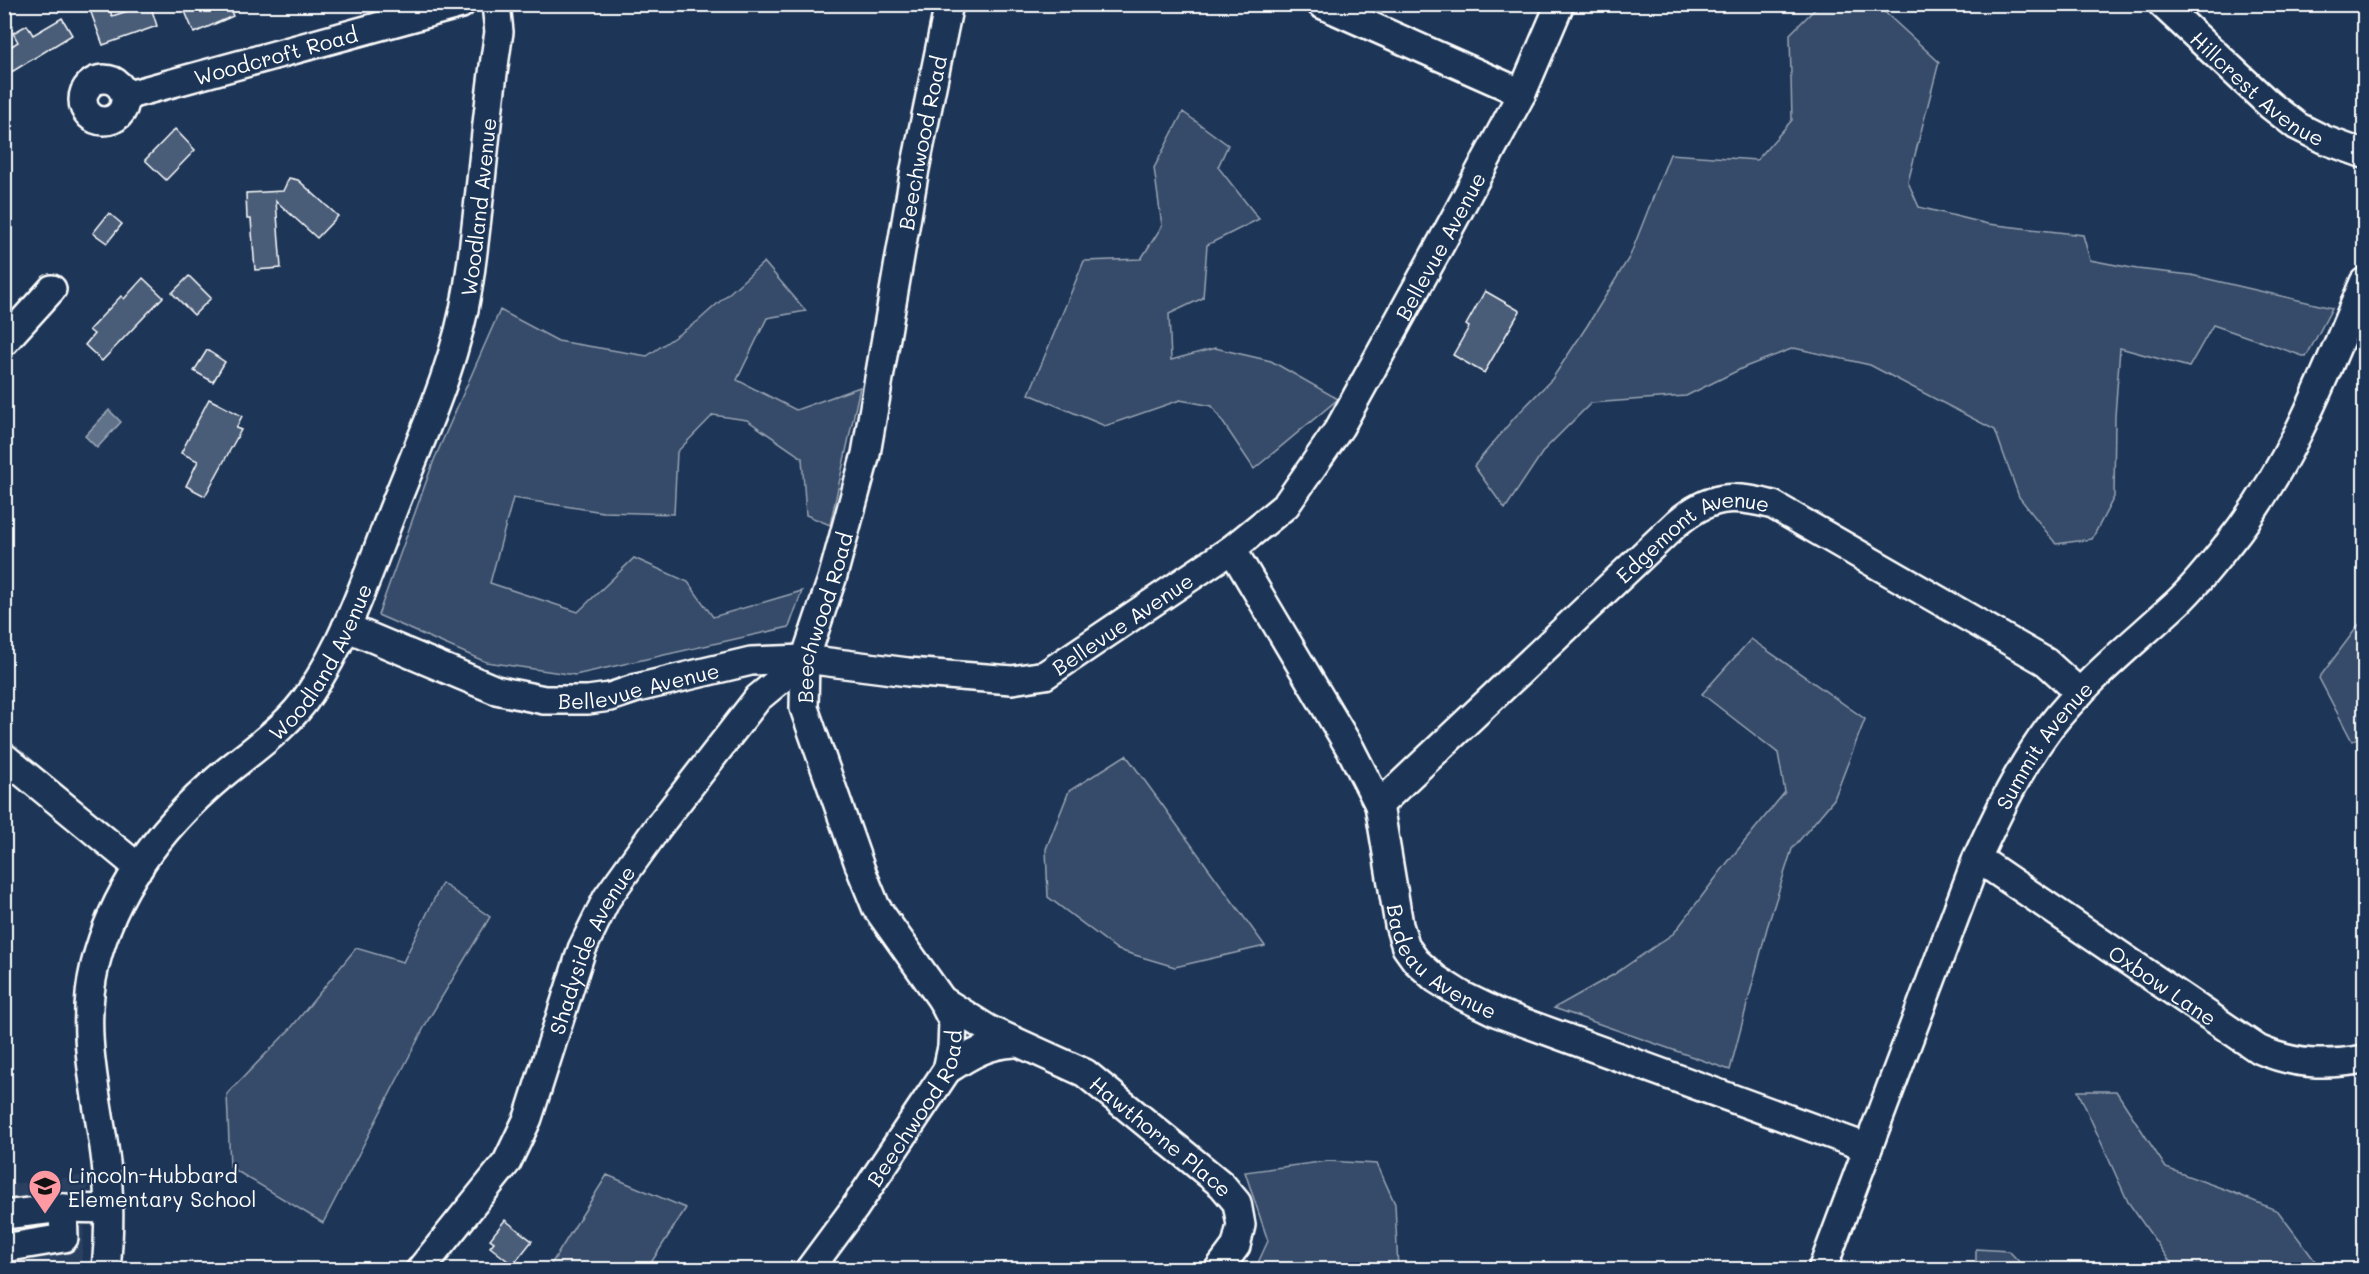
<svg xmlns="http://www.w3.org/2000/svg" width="2369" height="1274" font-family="Mali,sans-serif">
  <rect width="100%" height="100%" fill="#1d3557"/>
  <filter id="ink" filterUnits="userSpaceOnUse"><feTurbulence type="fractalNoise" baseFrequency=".0167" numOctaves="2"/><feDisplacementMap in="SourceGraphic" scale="12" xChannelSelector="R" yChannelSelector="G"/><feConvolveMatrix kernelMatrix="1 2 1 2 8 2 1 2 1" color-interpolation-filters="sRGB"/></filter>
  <g filter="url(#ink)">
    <path fill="#2a4161" d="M88,1175l-7,94h-76l-1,-84z"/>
    <path fill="#364b69" stroke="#9aa5b4" stroke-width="1.5" d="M1819,5h58l62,57 -31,120 11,25 69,17 95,11 7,25 47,9 54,6 141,33 -26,49 -93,-32 -24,42 -69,-19 -5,68 -1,81 -22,42 -36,5 -37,-47 -24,-67 -125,-65 -76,-17 -49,19 -59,29 -95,7 -47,47 -39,59 -31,-43 40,-48 38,-39 35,-53 43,-70 40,-102 87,6 35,-40 -2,-86z
      M1183,112l45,33 -10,22 41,52 -52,26 -4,53 -34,16 2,46 44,-12 56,13 67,38 -84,70 -42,-63 -32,-6 -75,26 -76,-32 55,-133 57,-2 21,-33 -8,-58z
      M764,262l42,49 -39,7 -30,62 59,30 64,-23 -30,138 -24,-10 -4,-57 -55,-38 -34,-5 -36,37 -3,62 -71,-2 -90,-14 -23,85 88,29 56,-54 54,24 25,35 89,-26 -13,36 -214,48 -89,-13 -108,-47 56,-155 66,-150 58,31 89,15 51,-35z
      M2364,618v115l-12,8 -33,-63z
      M1751,639l114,80 -31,80 -42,50 -25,79 -37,142 -176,-62 59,-33 61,-42 53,-70 58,-71 -7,-39 -76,-59z
      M1126,755l139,191 -90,21 -57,-17 -70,-53 -2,-48 23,-58z
      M442,883l48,34 -62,103 -105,203 -93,-56 -3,-73 64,-66 65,-80 47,14z
      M2078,1091h38l50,77 66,24 46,19 43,58h-146l-47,-67z
      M1328,1161l49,3 18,40 3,65 -139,1 -3,-3 12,-26 -23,-69z
      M607,1175l79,33 -39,61h-99z
      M1976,1249l33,2 17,18h-50z"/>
    <path fill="#617289" stroke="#a0aab8" stroke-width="1.5" d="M109,410l12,12 -24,26 -12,-12z"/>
    <path fill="#4a5d79" stroke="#fff" stroke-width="1.5" d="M108,4l4,12 38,-12 7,22 -54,19 -13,-35z
      M182,4h46l5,12 -39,17z
      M62,18l10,17 -62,38 -6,-8v-14l14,-9 -5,-9 14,-8 6,10z
      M175,129l20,21 -29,30 -21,-20z
      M289,178l9,2 40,36 -21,22 -41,-37 5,67 -26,2 -4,-51h-4l-1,-26 37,-2z
      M109,213l13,11 -15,19 -14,-10z
      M189,276l22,22 -17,17 -22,-22z
      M143,278l20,19 -61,64 -17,-16 9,-11 -5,-4 32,-34 3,3z
      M1485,291l35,20 -36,62 -31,-18 16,-28 -3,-2z
      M207,350l18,12 -12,20 -19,-11z
      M209,399l33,17 -6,12 5,2 -36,66 -19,-10 12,-25 -17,-8z
      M505,1220l27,21 -19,24 -23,-18 4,-5 -4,-3z"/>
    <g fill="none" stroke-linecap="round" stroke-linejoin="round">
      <g stroke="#fff" stroke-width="32">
        <g id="minor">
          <path d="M1321,4l201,89"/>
          <path id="s1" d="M2162,4l108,101 27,21 28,14 39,14"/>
          <circle cx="104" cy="100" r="21"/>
          <path id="s2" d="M125,96l336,-92"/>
          <path d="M4,342l48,-53"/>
          <path id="s3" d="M1232,549l119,201 28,55 20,120 7,22 10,14 20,18 27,17 35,17 370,135"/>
          <path id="s4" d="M346,627l150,63 48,10h44l22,-3 27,-9 114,-27 54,-2 103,13 104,8 33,-5 187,-126 54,-44 54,-78 104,-189 78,-145 38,-89"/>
          <path d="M4,757l135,111"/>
          <path id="s5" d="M1379,805l298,-282c33,-28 55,-29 96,-18l273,157 34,31"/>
          <path id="s6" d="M1977,858l281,191c36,16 68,17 106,10"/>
          <path id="s7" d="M942,1000l46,29 97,44 137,112 15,18 4,22 -5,21 -18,24"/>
          <path d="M947,1070c22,-14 40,-26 68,-27"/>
          <path d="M4,1215l59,-7 45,1"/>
          <path d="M4,1248l60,-10 -1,-30"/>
          <path id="s8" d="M106,1270c4,-41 4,-83 -2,-123 -9,-60 -24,-121 -9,-182 19,-76 67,-139 126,-189 31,-26 67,-49 89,-83 38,-56 59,-123 84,-186 28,-71 62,-143 74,-219 13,-85 17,-171 31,-256l-3,-28"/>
          <path id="s9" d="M420,1270l87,-108 21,-44 54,-169 25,-51 51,-71 100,-129 47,-39"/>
          <path id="s10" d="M809,1270l45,-61 93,-139 5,-23 1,-25 -11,-22 -66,-93 -15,-37 -57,-162 1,-49 27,-80 34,-125 49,-285 34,-165"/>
          <path id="s11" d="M1822,1270l155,-412c21,-45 42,-90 72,-130 37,-48 86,-86 130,-127 18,-17 35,-39 50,-58 62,-77 97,-171 135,-261"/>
        </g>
      </g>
      <use href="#minor" stroke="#1d3557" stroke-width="27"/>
    </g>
  </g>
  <defs>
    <g id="school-pin" transform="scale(1.725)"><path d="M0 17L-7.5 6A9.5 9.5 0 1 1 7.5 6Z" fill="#ff9aa2" stroke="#1d3557"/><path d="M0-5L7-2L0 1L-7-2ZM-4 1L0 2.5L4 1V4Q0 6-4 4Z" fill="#111"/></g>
  </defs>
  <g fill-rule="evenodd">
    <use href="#school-pin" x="45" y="1186"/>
  </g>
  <g text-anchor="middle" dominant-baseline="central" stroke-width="4.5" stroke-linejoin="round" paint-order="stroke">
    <g font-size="21" fill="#fff" stroke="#1d3557">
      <text stroke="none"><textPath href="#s2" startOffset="156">Woodcroft Road</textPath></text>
      <text stroke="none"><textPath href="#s1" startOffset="128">Hillcrest Avenue</textPath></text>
      <text stroke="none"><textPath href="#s10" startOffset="1221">Beechwood Road</textPath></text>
      <text stroke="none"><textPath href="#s8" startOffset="1178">Woodland Avenue</textPath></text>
      <text stroke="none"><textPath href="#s4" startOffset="1316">Bellevue Avenue</textPath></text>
      <text stroke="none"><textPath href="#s5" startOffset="420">Edgemont Avenue</textPath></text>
      <text stroke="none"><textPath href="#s10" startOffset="735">Beechwood Road</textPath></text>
      <text stroke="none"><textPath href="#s4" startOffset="812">Bellevue Avenue</textPath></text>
      <text stroke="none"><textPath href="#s8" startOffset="692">Woodland Avenue</textPath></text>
      <text stroke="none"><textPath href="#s4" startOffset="308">Bellevue Avenue</textPath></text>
      <text stroke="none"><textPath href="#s11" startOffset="572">Summit Avenue</textPath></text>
      <text stroke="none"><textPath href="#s9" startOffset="368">Shadyside Avenue</textPath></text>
      <text stroke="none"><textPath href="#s3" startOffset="474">Badeau Avenue</textPath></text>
      <text stroke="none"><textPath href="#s6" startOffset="225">Oxbow Lane</textPath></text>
      <text stroke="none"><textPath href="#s10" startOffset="195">Beechwood Road</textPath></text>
      <text stroke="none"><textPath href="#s7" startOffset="260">Hawthorne Place</textPath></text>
    </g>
    <g font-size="21" fill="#fff" stroke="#1d3557" text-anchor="start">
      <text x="68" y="1174">Lincoln-Hubbard<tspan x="68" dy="24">Elementary School</tspan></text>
    </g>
  </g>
  <rect width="2369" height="1274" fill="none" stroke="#1d3557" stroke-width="24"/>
  <rect x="12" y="12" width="2345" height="1250" fill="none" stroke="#fff" stroke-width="2" filter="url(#ink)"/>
</svg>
